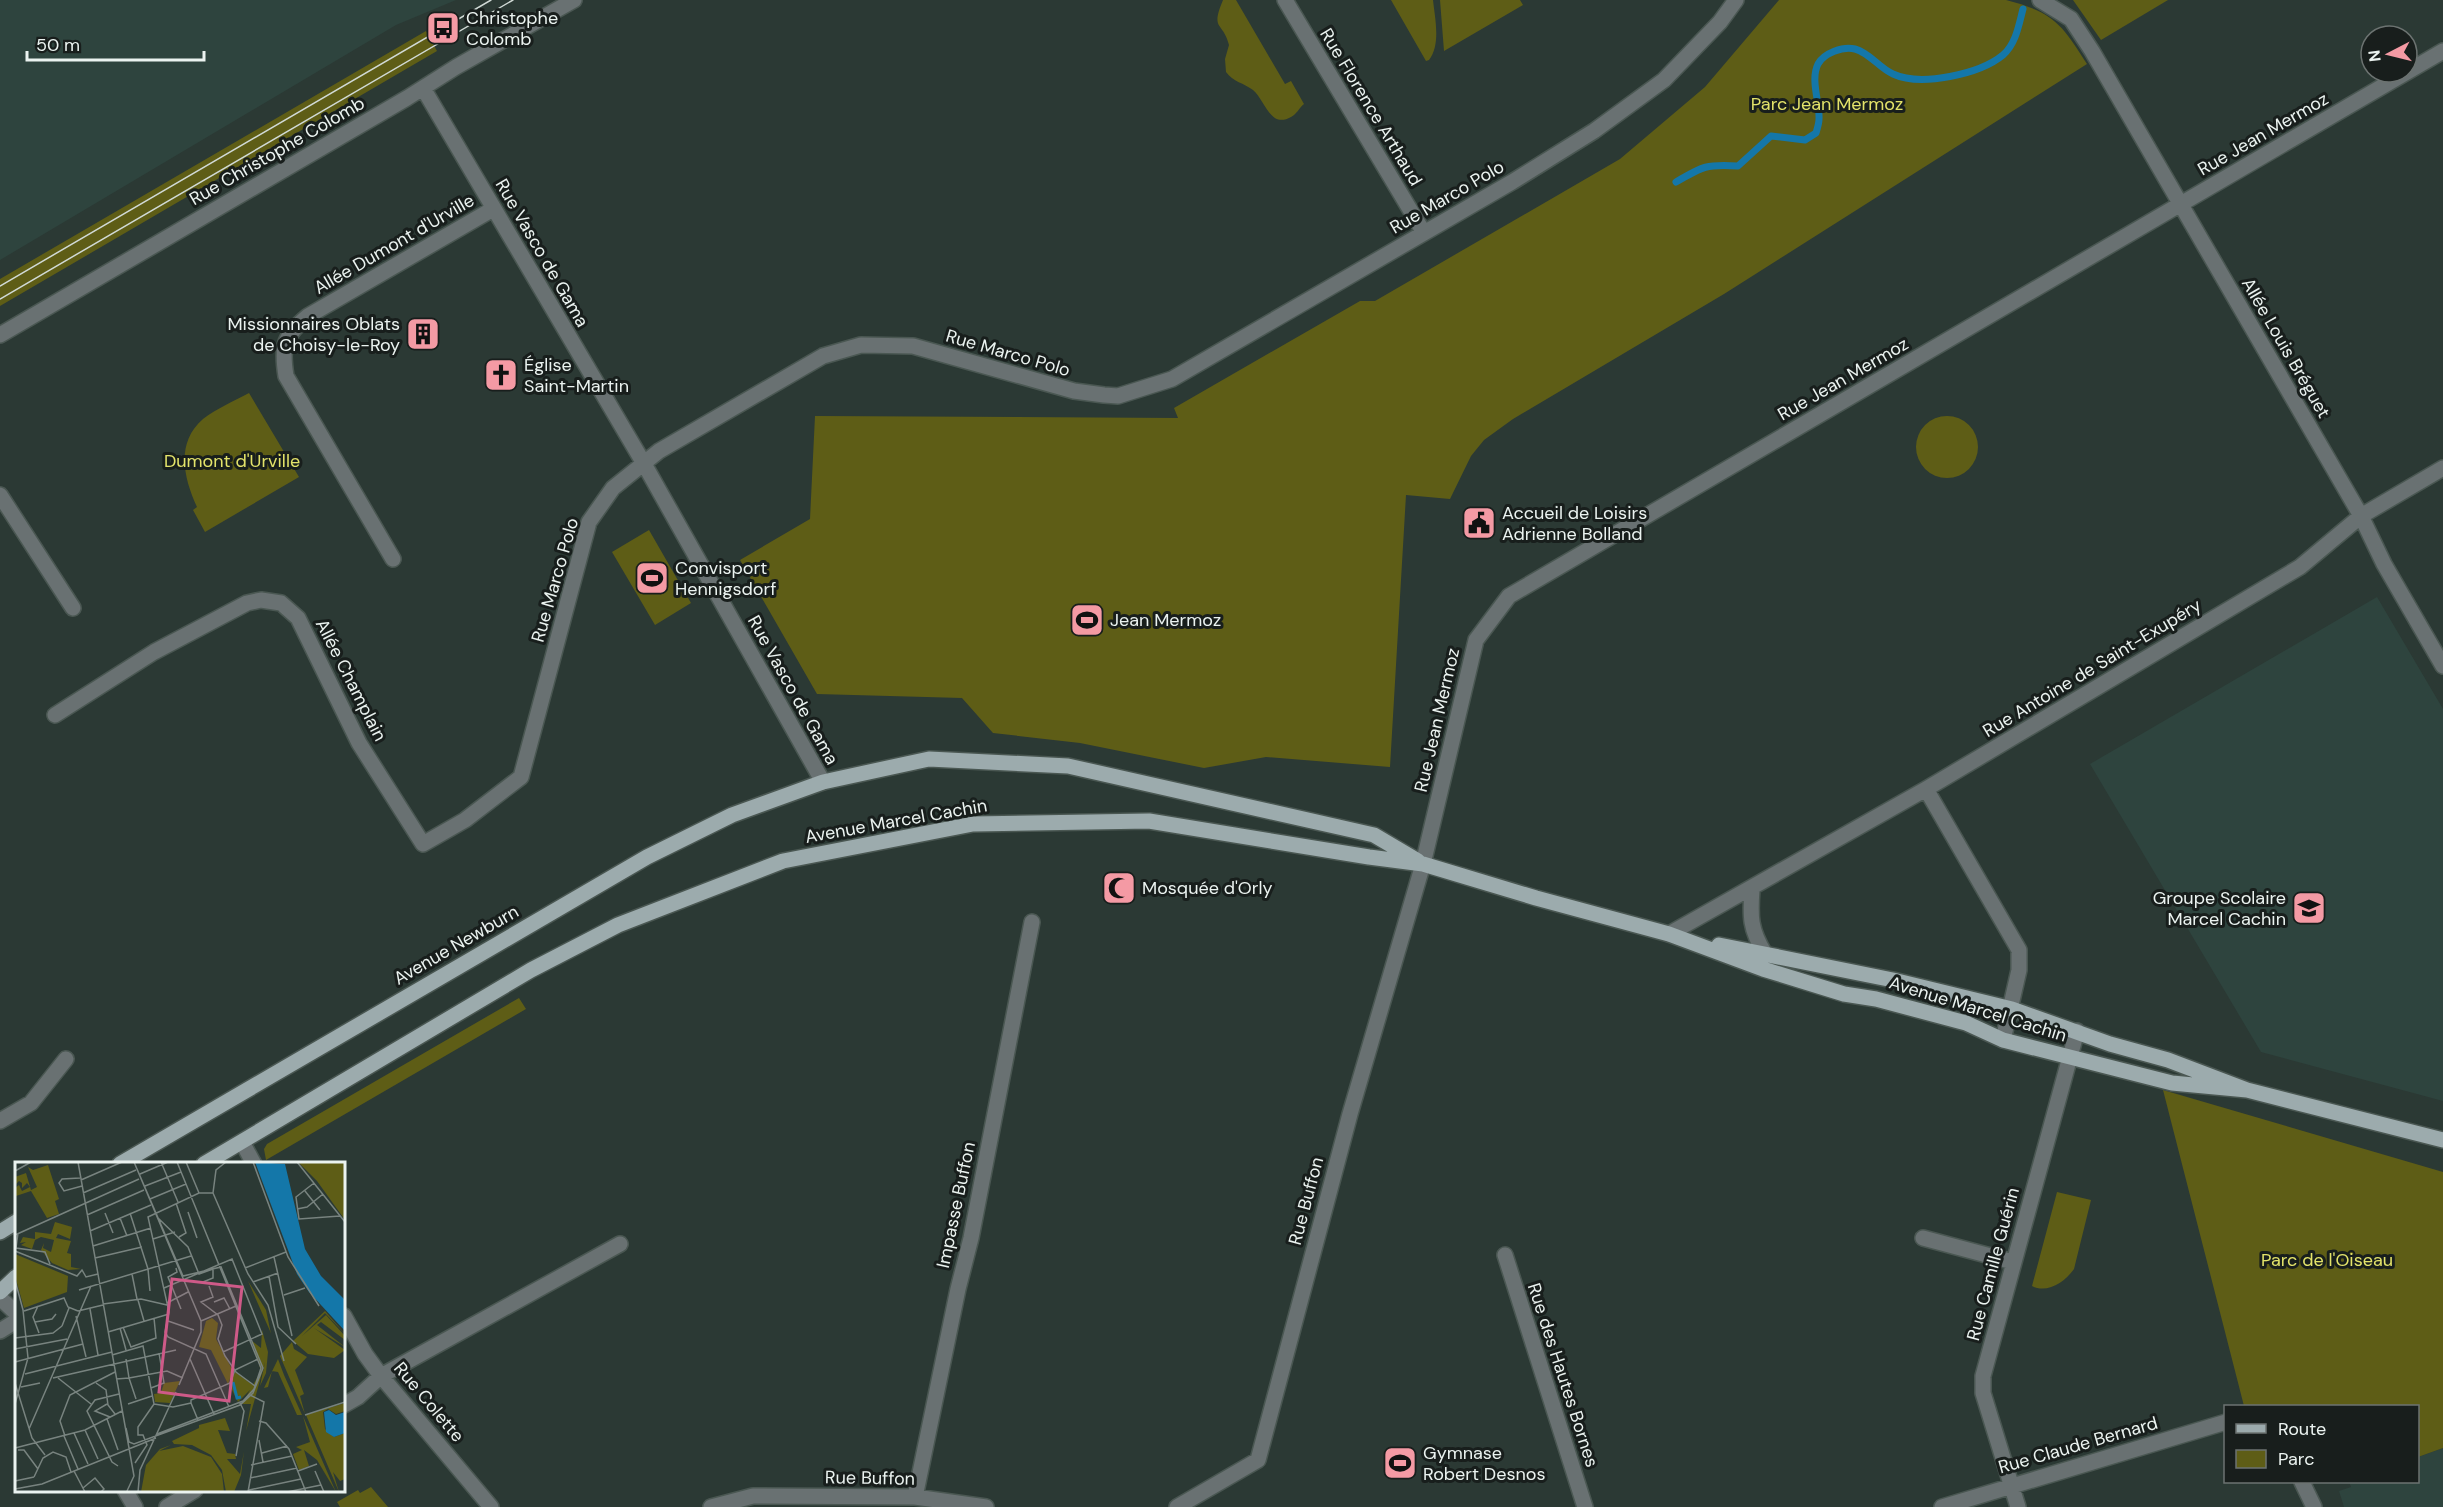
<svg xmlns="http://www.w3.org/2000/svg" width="2443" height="1507" font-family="'DM Sans',sans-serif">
  <rect width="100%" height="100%" fill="#2b3934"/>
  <path fill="#2e443e" d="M0,0h456l-60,25 -396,235z
    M2377,597l66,112v392l-182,-49 -171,-288z
    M2443,1448v59h-99l-5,-16 12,-4 -2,-5h69v-25z"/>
  <path fill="#5e5d16" d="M1223,0h13l49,84 6,-3 13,23c-5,4 -7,10 -13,13 -21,12 -26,-17 -38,-27 -9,-7 -20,-8 -27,-18l-1,-13 4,-14c-6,-24 -19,-14 -6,-45z
    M1391,0h42c2,18 8,45 -4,60l-3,1z
    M1440,0h80l3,5 -79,46z
    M1779,0h227c47,12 56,24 81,64l-363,230 -211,125 -29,21 -13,16 -21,43 -44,-4 -16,272 -124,-10 -62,11 -124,-25 -87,-10 -31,-35 -145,-4 -77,-134 70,-41 5,-103 363,2 -4,-10 186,-107h15l245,-142 85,-72z
    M2073,0h95l-67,40z
    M426,31l11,20 -437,255v-27z
    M249,393l50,84 -94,55 -12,-22 4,-3c-13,-28 -22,-64 6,-88 13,-10 31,-18 46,-26z
    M1916 447a31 31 0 1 1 62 0a31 31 0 1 1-62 0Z
    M649,530l42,73 -36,22 -43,-73z
    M519,998l7,11 -260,151 -2,-11 3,-5z
    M2163,1090l280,82v276l-25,9v-51h-174z
    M2057,1192l34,8 -17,69c-9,13 -27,25 -42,17z
    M371,1487l17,20h-48l-3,-5 21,-12 2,3z"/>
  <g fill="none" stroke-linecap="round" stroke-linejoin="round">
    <path stroke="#1477a9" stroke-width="7" d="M1676,182c27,-16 31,-18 62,-16l33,-30 34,4 11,-7c1,-4 3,-9 3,-14 1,-16 -9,-39 -1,-55 6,-11 25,-18 37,-15 15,4 24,19 38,25 28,13 87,0 110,-19 13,-11 16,-31 20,-46"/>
    <g stroke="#4a5752" stroke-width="18">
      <path id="street" d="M1285,0l139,233
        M2040,0l31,19 21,32 269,465 23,48 59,102
        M423,88l220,374 180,320
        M0,335l407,-237 49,-31 118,-67
        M0,495l73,113
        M393,559l-107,-183c-5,-31 -2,-40 22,-60l185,-107
        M55,715l99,-63 93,-49 14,-3 20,3 17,15 61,125 64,101 42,-24 56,-43 68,-255 24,-34 46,-37 164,-95 38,-11 52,1 161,45 30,4 14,1 54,-17 340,-197 82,-51 70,-51 56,-58 16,-22
        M1926,789l93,161v20l-16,70
        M1752,889c-2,28 -2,40 13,65
        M1669,934l257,-145 374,-222 61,-51 82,-48
        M0,1121l31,-18 35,-44
        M242,1142l12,22
        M1923,1238l90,24
        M1505,1255l80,252
        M0,1298l16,15
        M344,1316l21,38 16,22 110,131
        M0,1331l16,-10
        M344,1405l14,-8 23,-21 239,-132
        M2302,1482l12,25
        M125,1490l10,17
        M915,1497l43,-208 13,-51 61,-316
        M167,1507l28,-17
        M711,1507l42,-11 162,1 71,10
        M1177,1507l81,-47 92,-346 73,-250 53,-224 33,-44 934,-545
        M1942,1507l284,-85
        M2018,1507l-35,-114v-17l94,-345"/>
    </g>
    <g stroke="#4a5752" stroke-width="18">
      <path id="primary" d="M1719,945l174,35 119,29 98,35 58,16 79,30 196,50
        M120,1164l527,-307 85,-42 91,-33 106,-23 139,7 306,69 44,26
        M204,1164l327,-194 87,-45 165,-64 190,-37 176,-3 220,36 54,7 113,34 133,36 94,35 81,25 32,5 90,24 37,17 169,43 75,7
        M0,1232l16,-10
        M0,1292l16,-15"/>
    </g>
    <use href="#street" stroke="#697172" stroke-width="15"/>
    <use href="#primary" stroke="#9cabad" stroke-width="15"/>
    <path stroke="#d1dad6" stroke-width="1.5" d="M0,286l491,-286
      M0,299l513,-299"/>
  </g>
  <defs>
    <g id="bus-square" transform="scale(1.725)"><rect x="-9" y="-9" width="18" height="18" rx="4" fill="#f49aa4" stroke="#181e1c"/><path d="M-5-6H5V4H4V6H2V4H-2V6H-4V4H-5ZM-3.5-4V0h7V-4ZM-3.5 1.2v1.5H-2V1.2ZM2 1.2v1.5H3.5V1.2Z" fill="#111"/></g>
    <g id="building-square" transform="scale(1.725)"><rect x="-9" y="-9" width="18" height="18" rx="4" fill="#f49aa4" stroke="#181e1c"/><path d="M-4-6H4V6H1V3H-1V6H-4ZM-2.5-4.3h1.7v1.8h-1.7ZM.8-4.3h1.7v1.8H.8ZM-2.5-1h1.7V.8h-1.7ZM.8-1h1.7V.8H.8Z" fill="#111"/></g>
    <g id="church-square" transform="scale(1.725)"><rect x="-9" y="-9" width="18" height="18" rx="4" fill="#f49aa4" stroke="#181e1c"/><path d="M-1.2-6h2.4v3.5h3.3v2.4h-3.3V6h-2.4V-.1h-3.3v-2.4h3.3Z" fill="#111"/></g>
    <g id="civic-square" transform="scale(1.725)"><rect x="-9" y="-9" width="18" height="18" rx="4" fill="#f49aa4" stroke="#181e1c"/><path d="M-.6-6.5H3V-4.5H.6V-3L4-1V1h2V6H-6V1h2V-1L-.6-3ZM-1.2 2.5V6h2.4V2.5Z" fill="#111"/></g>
    <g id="stadium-square" transform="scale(1.725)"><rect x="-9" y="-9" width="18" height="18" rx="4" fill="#f49aa4" stroke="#181e1c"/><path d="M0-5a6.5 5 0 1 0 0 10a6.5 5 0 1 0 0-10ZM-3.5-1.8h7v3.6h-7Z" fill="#111"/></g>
    <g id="mosque-square" transform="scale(1.725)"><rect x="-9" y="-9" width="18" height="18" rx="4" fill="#f49aa4" stroke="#181e1c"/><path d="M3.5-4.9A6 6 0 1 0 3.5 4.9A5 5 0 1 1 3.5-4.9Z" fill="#111"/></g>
    <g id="school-square" transform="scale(1.725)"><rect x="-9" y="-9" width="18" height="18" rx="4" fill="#f49aa4" stroke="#181e1c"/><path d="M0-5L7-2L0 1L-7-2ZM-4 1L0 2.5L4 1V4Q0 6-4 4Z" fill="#111"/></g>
  </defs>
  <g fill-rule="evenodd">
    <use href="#bus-square" x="443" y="28"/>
    <use href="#building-square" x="423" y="334"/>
    <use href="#church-square" x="501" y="375"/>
    <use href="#civic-square" x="1479" y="523"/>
    <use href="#stadium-square" x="652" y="578"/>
    <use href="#stadium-square" x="1087" y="620"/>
    <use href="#mosque-square" x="1119" y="888"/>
    <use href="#school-square" x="2309" y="908"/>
    <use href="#stadium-square" x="1400" y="1463"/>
  </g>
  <g text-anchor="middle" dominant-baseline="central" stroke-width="6" stroke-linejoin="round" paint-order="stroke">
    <g font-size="18" fill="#ebf3f0" stroke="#181e1c" text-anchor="start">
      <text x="466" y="18">Christophe<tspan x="466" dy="21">Colomb</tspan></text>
      <text x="400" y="324" text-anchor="end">Missionnaires Oblats<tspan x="400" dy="21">de Choisy-le-Roy</tspan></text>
      <text x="524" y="365">Église<tspan x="524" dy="21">Saint-Martin</tspan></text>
      <text x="1502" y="513">Accueil de Loisirs<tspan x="1502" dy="21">Adrienne Bolland</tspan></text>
      <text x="675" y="568">Convisport<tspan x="675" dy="21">Hennigsdorf</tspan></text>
      <text x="1110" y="620">Jean Mermoz</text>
      <text x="1142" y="888">Mosquée d'Orly</text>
      <text x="2286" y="898" text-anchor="end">Groupe Scolaire<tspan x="2286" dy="21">Marcel Cachin</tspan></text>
      <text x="1423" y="1453">Gymnase<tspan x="1423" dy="21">Robert Desnos</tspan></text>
    </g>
    <g font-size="18" fill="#e3e36a" stroke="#181e1c">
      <text x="1827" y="104">Parc Jean Mermoz</text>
      <text x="232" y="461">Dumont d'Urville</text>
      <text x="2327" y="1260">Parc de l'Oiseau</text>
    </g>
    <g font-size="18" fill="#ebf3f0" stroke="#181e1c">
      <text transform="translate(1371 107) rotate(59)">Rue Florence Arthaud</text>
      <text transform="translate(2263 134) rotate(-30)">Rue Jean Mermoz</text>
      <text transform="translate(277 151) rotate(-30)">Rue Christophe Colomb</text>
      <text transform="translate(1447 197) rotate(-30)">Rue Marco Polo</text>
      <text transform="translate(394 244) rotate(-30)">Allée Dumont d'Urville</text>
      <text transform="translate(542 253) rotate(60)">Rue Vasco de Gama</text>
      <text transform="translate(2286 348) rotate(60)">Allée Louis Bréguet</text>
      <text transform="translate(1008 353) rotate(16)">Rue Marco Polo</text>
      <text transform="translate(1843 379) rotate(-30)">Rue Jean Mermoz</text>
      <text transform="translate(555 580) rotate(-74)">Rue Marco Polo</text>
      <text transform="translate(2092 668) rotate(-31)">Rue Antoine de Saint-Exupéry</text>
      <text transform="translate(351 680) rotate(63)">Allée Champlain</text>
      <text transform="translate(793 690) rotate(61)">Rue Vasco de Gama</text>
      <text transform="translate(1437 720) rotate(-77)">Rue Jean Mermoz</text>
      <text transform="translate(896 821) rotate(-10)">Avenue Marcel Cachin</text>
      <text transform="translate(456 945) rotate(-30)">Avenue Newburn</text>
      <text transform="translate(1978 1009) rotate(17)">Avenue Marcel Cachin</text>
      <text transform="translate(1306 1201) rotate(-75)">Rue Buffon</text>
      <text transform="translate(956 1205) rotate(-78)">Impasse Buffon</text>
      <text transform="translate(1993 1264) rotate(-75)">Rue Camille Guérin</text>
      <text transform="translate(1563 1375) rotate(72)">Rue des Hautes Bornes</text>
      <text transform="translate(429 1402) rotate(50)">Rue Colette</text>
      <text transform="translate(2078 1445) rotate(-16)">Rue Claude Bernard</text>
      <text transform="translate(870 1478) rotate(1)">Rue Buffon</text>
    </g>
  </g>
  <g transform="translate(15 1162)">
    <rect width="330" height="330" fill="#2b3934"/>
    <path d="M283,0h47v58l-28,-39zM33,3l11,34 -4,2 4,13 -12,4 -16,-27 -15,5 3,28 -4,-36 4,-3 3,6 8,-4 -3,-4 -5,5v-5l-3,-2 -3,3 -1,-7 11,-4 5,17 6,-3 -9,-20 5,3zM40,60l17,5 -2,12 -12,-5 -2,4 15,3 -4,12 4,1v13l10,2 -13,1 -16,-7 -11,-13 3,-7 -1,5 8,4 3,-12 -13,-3 -6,3 -3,9 -11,-4 5,-3 -6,1 3,-6 12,2v-7l16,2zM0,92l53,22 -1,16 -43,16 -9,-32zM233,119l18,29 5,24 -1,-3zM310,149l20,23 -20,-21 -23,23 24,-21 19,21v4l-24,-18 -4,3 28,22 -31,-19 31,22 -11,8 -26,-4 -15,-13zM197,156l6,5 -2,16 17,32 -5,13 -17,-34 -12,-3 7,-26zM247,168l6,22 -2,21 -6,13 5,-24 -19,69 5,-27h-9l19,-33 -9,-30 9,7zM277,180l2,7 13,8 -12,13 9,24 -4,2 5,18 -25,-58zM263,197l6,16 18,40h-5l-19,-43 -6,-1 -4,16 -4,1zM220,210l19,14 -16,16 -9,-18zM165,219l-10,22 -15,-1 -1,-8 7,-1 3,-10zM330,241v8l-9,3 -8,-5 -5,3 2,17 9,8 11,-4v46l-5,2 -7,-9 6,20 -33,-77zM288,254l29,67 4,9 -19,-32 -13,-10 5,16 -10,4 -6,-16 9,-4 -6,-3 14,-5zM210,256l5,13 -12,-1 9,23 8,1 1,5h-9l13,15 4,-23 -3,24 -7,17h-8l-4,-22 -11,-15 -19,-10 -18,-1 -2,-3 27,-13v-3zM156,283l-12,6 24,-5 28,11 11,17 2,18h-83l5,-27 14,-16z" fill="#5e5d16"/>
    <path d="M240,0l30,2 20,85 16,27 24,24v31l-36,-39 -12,-18zM314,248l7,5 9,-3v21l-11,4 -8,-5 -2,-20z" fill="#1477a9"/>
    <path fill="none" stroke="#1477a9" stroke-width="3" d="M218,220l4,16 4,-1"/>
    <path fill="none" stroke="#78837f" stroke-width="1.5" d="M63,0l56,314 -7,15M119,0l67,159v11l-22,53M146,0l17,40M171,0l13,31M238,0l35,95 31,49M282,0l48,60M0,9l16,-9M125,12l28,-12M65,16l-18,1 -3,4 5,8 18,-5M66,18l41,-18M299,21l-18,14 3,22 41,-3M130,24l36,-14M290,29l15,19M68,31l53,-23M198,31h-14l-51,24 21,95 -4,20 3,5 38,17 23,53M198,31l35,81 20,31 16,56M198,31l3,-23 10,-8M135,37l36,-15M161,41l10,30 -7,4M282,47l10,-2 16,-13M173,50l9,26M90,51l8,20M115,51l18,56 2,22M72,53l57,-25M105,56l7,18M143,56l30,29 11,27 14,-5M75,69l61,-26M3,71l-2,15 29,4 5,12M0,73l124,-56M138,77l22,-7M78,84l58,-18M0,89l62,25 5,-6 4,7 12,-3M259,95l18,79M80,96l47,-11M161,106l1,4 -9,5 13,32M230,106l41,-16M117,112l5,25M254,114l9,51 18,17M0,118l8,30 5,48 -13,46M188,120l10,-4v-10M238,120l25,-9M194,124l4,11 -12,5 17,13 4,10 -4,14 7,17 11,16 19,14M149,126l68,-29 30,75 -39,18M64,128l112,-34M269,133l21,-7M123,138l6,21M199,140l10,-4 6,11M152,141l21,-11M88,142l38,-5 26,6M23,144l-5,11 6,16M75,147l8,46M9,149l40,-13 4,9 10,4M63,149l25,-6M61,154l10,41M153,159l26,9M186,159l35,-15M20,160l17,-3 4,-5M47,164l7,-18M108,165l8,20 25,-9 -2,-20M105,166l6,22M93,170l61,-18M0,176l38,-5 9,-7M0,187l52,-10M97,193l31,-9 11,58 -16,23v8h5l4,10 -12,18M111,197l3,19M175,197l24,55M0,200l68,-18M220,208l23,-11M10,212l87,-22M38,216l123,-28M43,216l33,26M114,216l38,-7 16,7M101,217l13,-1 7,21M0,221l17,55 13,17M81,221l10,7 2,15 7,9M6,225l19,-4M136,226l13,-5 -5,-30M176,241v-3l39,-17 5,-13M176,241l7,17M92,242l-12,7 15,6M113,242l24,-8M139,242l19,3 18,-4M290,253l40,-13M92,257l11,31M244,259l7,2 23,26 17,43M111,266l3,14 5,2 106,-39 13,-12 10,-25 -42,-101 -38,9 -49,-114M14,267l62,-143M70,268l13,29M59,271l14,31M142,272l86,-33 11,-12 7,-21 -84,-206M49,274l14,33M50,274l-5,-15 10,-26 45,-23M244,278l4,22M0,286l70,-18 37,-19M3,288h6l14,19M247,291l25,-7M221,294l8,-45 -4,-8M236,303l41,-9M103,304l-6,-4 -25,-51 8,-11 24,-6M59,309l11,21M283,309l19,-7M300,309l9,21M19,315l9,-19 10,-6 13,5 5,15M235,316l47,-10M0,319l19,-4M68,326l12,-10 9,11 -3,3M0,327l27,-5 114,-46M234,328l52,-11M123,330l2,-22 36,-78M233,330l16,-90 -14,-7M272,330l34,-7"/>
    <path fill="#ce5a88" fill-opacity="0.15" stroke="#ce5a88" stroke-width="3" d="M157,117l70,8 -13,114 -70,-9z"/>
    <rect width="330" height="330" fill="none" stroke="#ebf3f0" stroke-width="3"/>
  </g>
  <rect x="2224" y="1405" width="195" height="78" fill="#181e1c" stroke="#6c7371" stroke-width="1.5"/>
  <rect x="2236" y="1424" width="30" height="9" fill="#9cabad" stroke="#6c7371" stroke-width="1.5"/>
  <text x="2278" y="1435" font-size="18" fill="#ebf3f0">Route</text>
  <rect x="2236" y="1450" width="30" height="18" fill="#5e5d16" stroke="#6c7371" stroke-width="1.5"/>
  <text x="2278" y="1465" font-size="18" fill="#ebf3f0">Parc</text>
  <g transform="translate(2389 54) rotate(263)"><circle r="28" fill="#181e1c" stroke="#6c7371" stroke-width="1.5"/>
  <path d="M0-4.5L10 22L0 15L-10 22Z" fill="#f49aa4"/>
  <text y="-9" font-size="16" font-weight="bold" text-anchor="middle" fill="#ebf3f0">N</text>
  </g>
  <path d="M27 51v9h177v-9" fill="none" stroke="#ebf3f0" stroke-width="3"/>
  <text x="36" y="51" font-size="18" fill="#ebf3f0" stroke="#181e1c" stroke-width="4.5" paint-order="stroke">50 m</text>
</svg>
